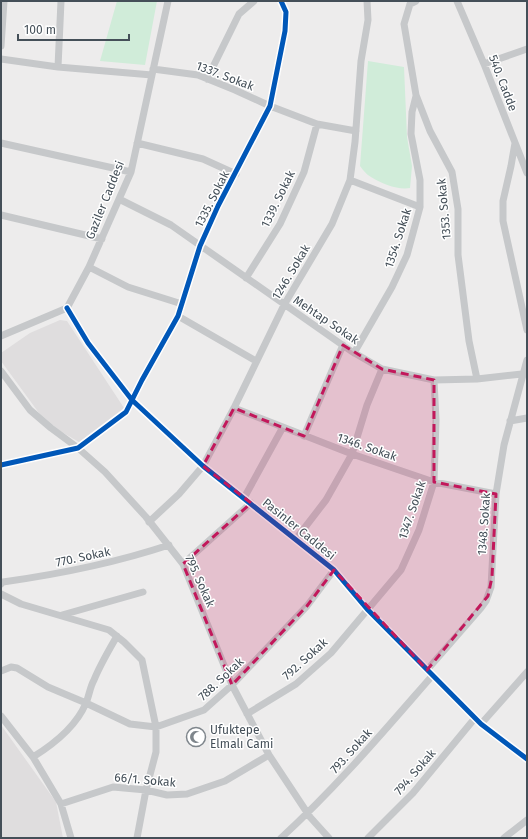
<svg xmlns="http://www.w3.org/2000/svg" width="528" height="839" font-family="'Fira Sans',sans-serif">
  <rect width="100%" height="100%" fill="#edecec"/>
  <path fill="#dfddde" d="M60,320l7,1 57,87 -45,34 -19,-11 -21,-18 -38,-52v-8l29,-20z
    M1,725l55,77 7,36h-62z"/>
  <path fill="#d0ecd9" d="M117,1h40l-12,64 -45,-4z
    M368,61l36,6 3,70 5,29 -2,22c-12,2 -28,-4 -39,-11 -4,-2 -8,-7 -11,-11z"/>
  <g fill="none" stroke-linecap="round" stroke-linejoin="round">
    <path stroke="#c6c8ca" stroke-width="7" d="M416,1l-6,3 -6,20 12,71 14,36 22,41 6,37v46l11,86 8,38
      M457,1l27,63 43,109
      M1,46l3,-45
      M1,59l57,8 94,8
      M484,64l43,-15
      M58,67l3,-66
      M153,69l45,6 37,15 35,16 47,18 39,7
      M207,79l32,-65 15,-13
      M1,143l130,29
      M137,143l66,16 33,15
      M515,143l-4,23 -8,35v20l24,109
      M350,180l70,27
      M119,199l52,26 180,126 31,18 52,11 43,-1 45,-5
      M1,215l101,24
      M89,267l39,20 54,17
      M246,278l34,-54 24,-52 13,-48
      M67,308l21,35 44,57 71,66 131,104 33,39 114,115 46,35
      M178,316l78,45
      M1,336l66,-28 22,-41 42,-95 37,-171
      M354,353l38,-66 15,-32 13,-48v-27l-9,-46 1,-22 4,-16
      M1,371l29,39 21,18 27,20 27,24 41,45 37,47 49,121 37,70 41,62 19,21
      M234,408l118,46 82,28 62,12
      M510,421l17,-3
      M304,436l39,-91
      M1,465l77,-17 48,-36 16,-32 36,-64 22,-70 18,-40 52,-100 15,-75 1,-19 -5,-11
      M244,498l39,-71
      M149,522l30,-28 24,-28 31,-58 50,-103 48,-81 18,-44 5,-38 6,-81 7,-41 -1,-19
      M296,539l30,-39 26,-46 15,-49 15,-36
      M183,564l68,-61
      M1,584l2,-2c57,-8 112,-19 166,-37
      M1,594l20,10 88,26 15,12 18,18 14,67v25l-10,38 -9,48
      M62,615l81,-23
      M427,670l54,-62 5,-7 5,-14 5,-93 8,-49 23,-85
      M1,671l10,-4 6,1 31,19 38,16 44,21 26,3 48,-17 28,-25 75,-79 27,-36
      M247,714l49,-30 35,-31 70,-83 18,-40 15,-48 2,-62 -2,-40
      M1,716l32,41 28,47 10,34
      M481,724l46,-52
      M33,757c21,-13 43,-30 53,-54 3,-7 4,-16 8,-23 6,-15 15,-30 23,-44
      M61,804l52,-17 33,3 21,5 20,-1 38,-13 44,-26
      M281,838c55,-50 103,-107 151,-162
      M368,838l45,-45 62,-75
      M504,838l23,-18"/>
    <g stroke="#fff" stroke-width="8">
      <path id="cycleway" d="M67,308l21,35 44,57 71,66 131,104 33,39 114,115 46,35
        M1,465l77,-17 48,-36 16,-32 36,-64 22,-70 18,-40 52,-100 15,-75 1,-19 -5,-11"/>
    </g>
    <use href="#cycleway" stroke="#0057b8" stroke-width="5"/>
  </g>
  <path fill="#c2185b" fill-opacity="0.2" stroke="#c2185b" stroke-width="3" stroke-dasharray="8 5" stroke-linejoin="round" d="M343,345l39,24 52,11v102l62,12 -4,83 -4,19 -61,74 -93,-100 -27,36 -75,79 -49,-121 68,-61 -48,-37 31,-58 70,28z"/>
  <defs>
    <g id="mosque-ring" transform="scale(1)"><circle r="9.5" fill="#fff" stroke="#7f868c" stroke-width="1.5"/><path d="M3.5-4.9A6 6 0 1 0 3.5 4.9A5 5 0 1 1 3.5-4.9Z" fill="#7f868c"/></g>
  </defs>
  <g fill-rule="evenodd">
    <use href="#mosque-ring" x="196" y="737"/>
  </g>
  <g text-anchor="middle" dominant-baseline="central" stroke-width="3" stroke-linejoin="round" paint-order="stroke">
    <g font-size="12" fill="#444f58" stroke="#fff">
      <text transform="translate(225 76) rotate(21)">1337. Sokak</text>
      <text transform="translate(503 83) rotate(69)">540. Cadde</text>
      <text transform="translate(212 199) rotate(-63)">1335. Sokak</text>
      <text transform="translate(278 199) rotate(-64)">1339. Sokak</text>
      <text transform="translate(105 200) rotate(-68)">Gaziler Caddesi</text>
      <text transform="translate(444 209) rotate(-95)">1353. Sokak</text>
      <text transform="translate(398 238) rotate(-72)">1354. Sokak</text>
      <text transform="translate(291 272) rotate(-59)">1246. Sokak</text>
      <text transform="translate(326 320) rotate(34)">Mehtap Sokak</text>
      <text transform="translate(367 447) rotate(19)">1346. Sokak</text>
      <text transform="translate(412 510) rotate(-71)">1347. Sokak</text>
      <text transform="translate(484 524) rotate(-86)">1348. Sokak</text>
      <text transform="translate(299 529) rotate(39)">Pasinler Caddesi</text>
      <text transform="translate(83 557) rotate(-12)">770. Sokak</text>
      <text transform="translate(200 581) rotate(66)">795. Sokak</text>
      <text transform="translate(305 659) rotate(-42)">792. Sokak</text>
      <text transform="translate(221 679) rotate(-43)">788. Sokak</text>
      <text transform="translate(351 751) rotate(-48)">793. Sokak</text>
      <text transform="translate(415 772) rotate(-49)">794. Sokak</text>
      <text transform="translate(145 780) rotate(5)">66/1. Sokak</text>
    </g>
    <g font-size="12" fill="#444f58" stroke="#fff" text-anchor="start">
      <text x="210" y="730">Ufuktepe<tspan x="210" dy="14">Elmalı Cami</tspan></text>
    </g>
  </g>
  <rect width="528" height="839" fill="none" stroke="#444f58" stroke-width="4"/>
  <path d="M18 34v6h111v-6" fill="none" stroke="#444f58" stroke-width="2"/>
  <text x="24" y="34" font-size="12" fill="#444f58" stroke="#ffffff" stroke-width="3" paint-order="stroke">100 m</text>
</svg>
